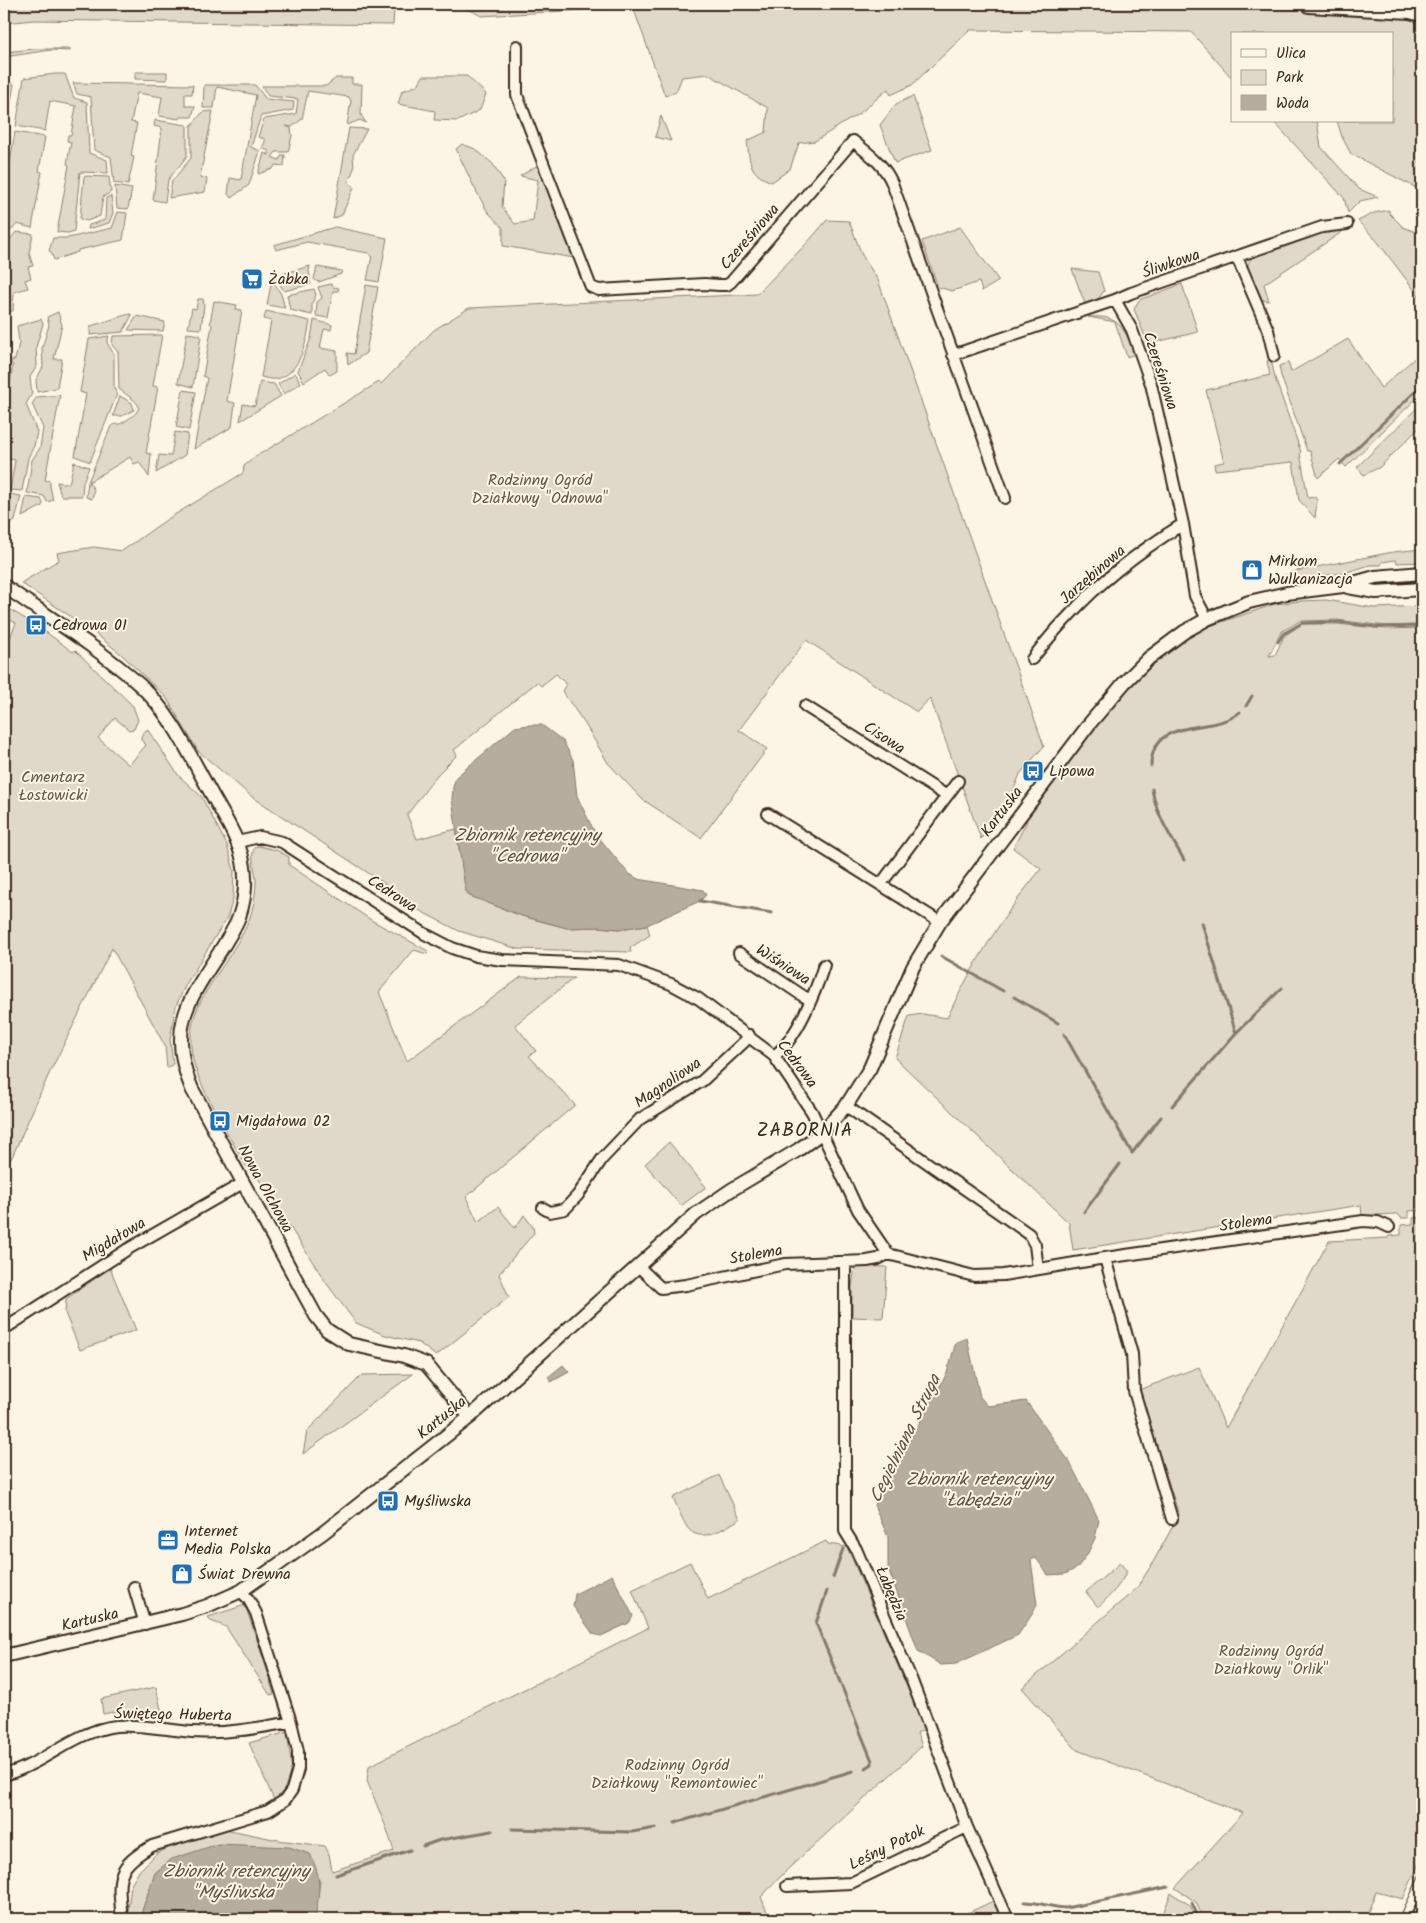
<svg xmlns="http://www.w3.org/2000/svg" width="1426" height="1923" font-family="Kalam,sans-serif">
  <rect width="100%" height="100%" fill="#fcf5e5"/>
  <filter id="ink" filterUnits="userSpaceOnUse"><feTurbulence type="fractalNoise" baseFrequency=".02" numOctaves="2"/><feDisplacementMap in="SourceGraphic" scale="10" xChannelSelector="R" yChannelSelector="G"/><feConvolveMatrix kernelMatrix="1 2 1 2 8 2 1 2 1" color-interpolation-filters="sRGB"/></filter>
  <g filter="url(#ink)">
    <path fill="#e0d8c8" stroke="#8e8173" d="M4,4h338l-2,4 54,2 -1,15 -359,-5 -30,3z
      M463,4h753l206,15v172l-71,-37 -9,-17 -5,-16h55v-87h-160v44l-41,-46 -221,-2 -58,55 -21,10 -3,-6 -28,24 -45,28 -16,2 -9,26 -18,13c-23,-8 -22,-19 -25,-41l19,-9 2,-24 -60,-34 -26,3 -6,15 -11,4 -32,-89 -152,9 -16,-9z
      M34,49h37l-1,2 -19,-1 -47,7v-5z
      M135,72h32v8l-32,-1z
      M55,74h10l9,24 13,4 2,51 18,7 1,13 -28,-1 -6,59 -6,2 -11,-1 12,-67 -2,-1 4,-22 -4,-1 1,-6h3l5,-29 -26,-5 -5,30 -29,-5 8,-48z
      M423,76h44l19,18 -6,16 -22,11 -24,-1 1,-9 -37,-7 4,-13 16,-6z
      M336,78h16v6h10l-1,31 5,8 -6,-3 -13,5 4,-24 -2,-4 -41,-6 -6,28 -10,8 -6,-1 5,2 1,8 -4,16h-12l-4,5 7,3 3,-5h3l-1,11 -9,-1 -2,4 -15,5 6,-21 5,2v-4l-7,-3 3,-6v-3l-7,-2 6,-18 32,-5 2,-15 -30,-3 -6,-10h64z
      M73,83l120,2 -1,9h-7v12h10l-3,11h-11l-1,2 -21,-3 3,-19 -25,-4 -6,29 6,1 -6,33 3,1 -6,28 -14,-2 -3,-26 -17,-7 -3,-53 -14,-3z
      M14,84l-10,58v-57z
      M204,85h51l11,14 28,3 -1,8 -32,6 -10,31 9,4 -11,34 -18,13 -3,-4 2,-16 11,2 15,-85 -39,-8 -3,21h-11z
      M913,96l19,54 -37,13 -15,-38 16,-21z
      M213,111l-13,66 7,2 -2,13 -36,6 3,-17 19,-23v-32l12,-14z
      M661,116l10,25 -16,-4z
      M155,120l32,5v31l-19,24 -3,22 -12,-2 9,-72 -8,-2z
      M1273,121h44l4,26 38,42 19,8 -18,4 -12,12 -4,-15z
      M349,128l18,1 -14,26 1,14 -6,13 6,5 -12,28 -9,4z
      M15,132l30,5 -6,34 3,1 -10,56 -15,-4 -13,14v-39z
      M462,144l13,5 17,14 12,18 -2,26 13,17 18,-3 5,-41 -18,-4 18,-11 36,93 -71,-12v-18l-16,-17 -14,-26 -17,-36z
      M84,176l25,1 2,15 -8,5 -3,19 -13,5 -7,-2z
      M115,186l17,3 -4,20 -11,-1z
      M111,196l2,17 -4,10 -21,6 1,-4 16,-5 1,-22z
      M1389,210v3l14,14 18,7 1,3v63l-45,-59 -19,-20 16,-8z
      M118,212l9,1 -4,27 -45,10v2l-24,8 -3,-8 -2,-1 4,-13h15l44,-10z
      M827,220l22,1 13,34 16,25 166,466 -24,28 -10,25 -29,40 -51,-141 -13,14 -111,-72 -67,90 28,19 -66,89 -59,-39 -34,-36 -23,-39 -23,-33 4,-7 -10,-10 -15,12 -4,-4 -83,68 3,5 -20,20 -30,40 10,24 39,-10 10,62 4,5 52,20 45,12 32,-1 20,2 28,-4 3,10 -20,13 1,4 -113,-3 -59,-18 -58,-30 -18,-13 2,-4 -134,-88 -53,-45 -32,-54 -45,-43 -29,-23 -71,-48 38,-23 -2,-7 37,-6 28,4 44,-31 77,-47 1,-7 11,-9 124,-75 2,2 53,-54 35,-22 288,-14 50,-51z
      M335,227l52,11 -8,44 -12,-2 5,-24 -4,-3 -61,-11 -31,8 -2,-5z
      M960,227l39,54 -17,10 -3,-9 -27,9 -14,-4 -16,-46z
      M1336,228h7l-1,4 -78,52 5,17 -6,-1 -5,-3 -10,-23v-10l5,-9z
      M16,232l17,2 -4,19 4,13 -5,1 3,11 -6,2 3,8 -14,4 -1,19 -5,1 -1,-20 -3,-13v-36h3z
      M310,266l-1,5 2,13 -27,7 -9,-15z
      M317,267l25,4 -1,3 -22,8 -3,-1 -2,-2z
      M1072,269l26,3 6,19 -6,8 -13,5z
      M272,279l9,15 4,14 -18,-3z
      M331,284l2,3 6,1 -1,3h-5l-5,27 -12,-2 1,-14 5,-4 -4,-11z
      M1182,284l16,48 -50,12 -14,-35 5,-9z
      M366,285l12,2 -12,66 -18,12 -1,-12 7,1z
      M314,289l2,6 -4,8v12l-22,-5 -3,-15z
      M198,299h5l1,6 -3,24 -13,-1 4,-20 4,1z
      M214,301l23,4 -1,4 6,1 -15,91 8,2 -3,24 -38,22 13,-71 -4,-2 9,-51 -2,-2z
      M266,311l44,10c-3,19 -10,54 -34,58 -4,1 -11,-1 -15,-2l10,-56 -7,-2z
      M58,312l4,13 -8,34h8l-5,29 -20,4 -1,-12 7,-13 -1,-19 7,-23 -2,-8z
      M129,314l3,1 -9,17 -33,3 1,-9z
      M137,316l28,6 -2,9 -35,-1z
      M1088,317c20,-1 29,1 39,19 3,6 6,12 8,18l-8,3 -12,-35z
      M41,319l2,5 -7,23 1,19 -7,11 2,17 -6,10 11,28 -3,14 -6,12 -6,33 -12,-1 5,-30 -11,-2v-42l9,-51 -2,-1v-4h4l4,-17 -2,-17z
      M314,320l18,5 -1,5 -7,-1 -4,19 17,3v20l-7,4 -5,-7 -21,14 -6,-11 13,-33z
      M187,333l13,2 1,2 -8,50 -15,-4z
      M162,335l-9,51 5,1 -12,66 5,1 -2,23 -10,-15 -5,2 -4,-7 -41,25 5,8 -2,9 -6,-2 2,-15 23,-56c4,-3 7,-1 11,-3 27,-16 17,-19 -3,-34l-1,-37 -6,-7 1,-9z
      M109,336l-2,7 7,11v34l3,6 -27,68 -15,-6 11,-62 -6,-2 9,-53z
      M1348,339l33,49 36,-32 5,-12v49l-76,74 -7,-8 -21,19 -8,-27h-3l-26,-75 -2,-10 9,-4 3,10z
      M1271,359l4,19 26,74 -1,1 8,45 7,-1 2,4 -2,17 -16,-18 -6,-38 -78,8 -1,-6 10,-2 -18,-72 64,-15 -3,-14z
      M295,373l6,10 -17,11 -6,-10z
      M260,382l14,2 7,12 -41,25 3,-17 12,2z
      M183,390l13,2 -7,38 -13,-3z
      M60,395l-15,85 5,1v5l3,14 -6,2 -3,-6 -17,-3 5,-33 8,-12 3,-20 -11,-24 5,-7z
      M120,396l12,7 2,7 -12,6h-9z
      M1422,403v22l-42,42 -16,8 -7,-8z
      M175,432l13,2 -3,21 -29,18 3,-18 12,1z
      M74,462l15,5 -6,15 -1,14h-21l-4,-14 12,2z
      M9,494l12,2 -6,25 -11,7v-25l2,-1z
      M26,497l15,2 2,4 -1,3 -20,11z
      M1422,549v13l-25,1 -1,-3 -14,2 -1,3h-11l-26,8 -66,8 1,-3 17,-7 97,-19z
      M1326,600l48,8 48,-2v19l-37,1 -48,-6 -37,1 -19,11 -12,24 6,-1 9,-19 18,-12h35l49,5 36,-1v582l-13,1v7h-8l-3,-4h-5l-31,2 -1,-11 -288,45 -4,-27 -174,-165 14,-42 14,-2 24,4c25,-53 57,-104 94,-149l-28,-21 14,-27 -2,-2 88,-114 21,-24 46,-39 30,-16 65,-22 26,-3z
      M4,606l35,21 34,25 2,-2 58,56 5,14 -4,9 -5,1 -14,-12 -17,20 31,27 17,-20 -5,-5v-4l6,-7 32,47 22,20 26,49 7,25 -1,28 -5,18 -43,70 -9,20 -6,34 3,24 -6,4 -2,-22 -53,-98 -63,126 -37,83 -8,12v-517l12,-29 -12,-6z
      M259,846l17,4 13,7v8l82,55 57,31 -1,3 -13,-4 -35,42 28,69 114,-84 53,1 -59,47 21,26 -7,5 46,49 -109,92 12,25 20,-15 17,21 9,-13 9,12 1,6 -35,41 10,23 -73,59 -17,-13 -34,-8 -29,-12 -29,-39 -73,-112 -6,-3 -28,-48 2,-1 -5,-9h-2c-18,-34 -34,-65 -17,-104 7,-16 18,-31 28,-46 9,-15 20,-30 25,-47 3,-11 5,-22 5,-34 0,-10 -7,-24 -1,-33z
      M669,1142l37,45 -25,19 -36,-42z
      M1422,1217v640l-19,42 -27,-7 -11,27h-162l-7,-17 -21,-14 68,-75 -166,-63 -55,-62 115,-100 15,-24 27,-49 -40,-125 60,-23 27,61 103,-187 59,-3 1,-2 12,-1v-10l12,-1v-6z
      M855,1266l32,1 -4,51 -31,-1v-30z
      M110,1268l26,62 -56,20 -15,-37 1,-14z
      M413,1374l-110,80 4,-23 55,-56z
      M719,1475l21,44c-14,8 -40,27 -53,8 -6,-9 -9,-20 -14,-29z
      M826,1541l2,3 19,3 78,182 -8,4 5,13 -133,122 -28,29 9,22h-455l5,-39 -148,-21 -17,14 -13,38 2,8h-17l4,-34 8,-14 17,-17 26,-13 43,-12 53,11 47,6 4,8 3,17 62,-20 -8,-24 -19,-46 2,-15 279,-138 -16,-38 58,-28 18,37z
      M1120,1563l7,8c-7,15 -17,25 -29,36l-12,-15z
      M245,1605l26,76 -1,1 4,12 -4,1 -44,-68 -15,-6 -3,-4z
      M156,1687l7,31 -44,-7 -16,3 -2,-15z
      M287,1732l5,37 -8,21 -10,10 -25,-57z
      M1171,1893l19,12 6,14h-35z
      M993,1901l4,4 6,14h-48z"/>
    <path fill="#b7ad9e" stroke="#85796b" d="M529,725h13l21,16 10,19 4,36 12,25 7,13 32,39 10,6 65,11 3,5 -6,6 -53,24 -28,4 -20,-2 -32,1 -45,-12 -52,-20 -4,-5 -2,-10 -12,-82 1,-12 3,-10 59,-50z
      M967,1338l13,59 8,9 38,-5 43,60 30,59 -4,18 -8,17 -10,13 -12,6 -17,1 -12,-17 -5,2 6,45 -4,8 -15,22 -62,29 -15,1 -23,-14 -30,-83v-31l-14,-32 73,-132 9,-31z
      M563,1365l6,7 -18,10 -3,-5z
      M612,1575l21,41 -4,7 -28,13 -8,-2 -20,-28 2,-12z
      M218,1844l71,3 21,7c13,27 9,37 5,65h-171l-2,-8 13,-38 17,-14z"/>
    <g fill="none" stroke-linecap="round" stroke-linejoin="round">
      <path stroke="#85796b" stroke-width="3" d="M1340,464l82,-79
        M1278,642l5,-8 19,-11 36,-1 38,5 46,-1
        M1246,706l6,-10
        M1151,766c1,-52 62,-30 89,-54
        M1152,789c4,26 19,48 32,71
        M700,901l72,12
        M1202,923l34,110
        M941,956l62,35
        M1014,997l44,26
        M1064,1034l68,119 29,-36
        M1172,1106l64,-73 46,-45
        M1084,1212l36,-48
        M833,1577l10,-28
        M827,1591l-11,32 56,138v3l-6,4
        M675,1823l178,-52
        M512,1829l120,3 24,-4
        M423,1846l17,-6 52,-9
        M336,1875l74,-25
        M1025,1902c15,0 27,6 41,6l102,-21
        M1192,1903l7,16"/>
      <g stroke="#3b2a1e" stroke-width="14">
        <path id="minor" d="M517,46v49l72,187 2,5 8,3 105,-6 15,1h8l4,-3 122,-141c16,13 31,23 39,42l113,315
          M1237,257l31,73 6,26
          M1115,300l17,30 19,54 32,140 12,72 12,23
          M953,355l162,-55 16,-7 191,-66 25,-3
          M1032,659c11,-14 22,-28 35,-41 33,-37 74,-68 116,-94
          M805,706l142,90
          M768,814l172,108
          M237,842l23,-5 22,5 143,92 27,14 24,8 26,4 117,5 52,19 28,15 75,57 38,56 46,98 30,44
          M881,884l77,-103
          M739,953l64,43 8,4
          M774,1056c23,-17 41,-63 50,-91
          M846,1106l183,128 6,11 3,24
          M543,1208l7,4 15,-3 13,-14 24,-36 38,-40 62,-38 42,-39 5,-7
          M1105,1258l27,96 2,37 38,128
          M845,1262v269l11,18 56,132 55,146 41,92
          M638,1266l23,22 25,-3 99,-21 82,-3 11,-2 10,-5 86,22 29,-1 102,-17 258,-37 15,1 11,5
          M4,1329l124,-80 115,-66
          M134,1587l11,37
          M4,1775c39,-10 70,-44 112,-49 26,-2 51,4 76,6 34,2 66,-4 99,-10
          M787,1886l64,-3 116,-56
          M122,1919c-4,-41 -8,-51 30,-73l116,-35 17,-11 7,-10 6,-21v-18l-7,-29 -35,-109 -7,-13 -8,-9"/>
      </g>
      <g stroke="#3b2a1e" stroke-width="16">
        <path id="tertiary" d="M4,586c46,32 95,62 137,100 31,29 49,70 70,107 12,22 27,44 32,68 4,18 2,38 -4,56 -5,13 -13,24 -20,36 -32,49 -52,77 -27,136l124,227 11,14 22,14 55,12 22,8 44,53
          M1348,587l28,5 46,-3
          M4,1656l178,-42 25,-8 34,-15 83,-59 146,-115 226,-203 35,-24 67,-40 23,-17 25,-27 24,-38 43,-101 27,-45 150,-199 34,-40 25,-25 35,-26 23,-13 42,-17 38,-9 56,-7 32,-9 47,-4"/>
      </g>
      <g stroke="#3b2a1e" stroke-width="18">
        <path id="secondary" d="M1418,1919l4,-8"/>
      </g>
      <g stroke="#3b2a1e" stroke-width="20">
        <path id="primary" d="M1309,4l101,6 12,3"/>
      </g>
      <use href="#minor" stroke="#fcf5e5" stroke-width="10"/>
      <use href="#tertiary" stroke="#fcf5e5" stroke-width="12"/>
      <use href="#secondary" stroke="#fcf5e5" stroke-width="14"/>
      <use href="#primary" stroke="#fcf5e5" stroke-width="16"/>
      <path stroke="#3b2a1e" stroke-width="1" d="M1399,1919l23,-49"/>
    </g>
  </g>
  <defs>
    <g id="supermarket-square" transform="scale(1.125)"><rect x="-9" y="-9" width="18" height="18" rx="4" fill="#1f6fb2" stroke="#fcf5e5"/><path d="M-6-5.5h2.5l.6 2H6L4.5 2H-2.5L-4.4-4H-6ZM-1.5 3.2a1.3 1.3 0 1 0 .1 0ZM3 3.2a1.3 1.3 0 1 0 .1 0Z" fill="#fff"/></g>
    <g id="shop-square" transform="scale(1.125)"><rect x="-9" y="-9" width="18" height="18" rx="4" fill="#1f6fb2" stroke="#fcf5e5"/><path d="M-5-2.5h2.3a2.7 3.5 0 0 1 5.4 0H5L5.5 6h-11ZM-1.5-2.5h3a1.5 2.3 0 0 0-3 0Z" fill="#fff"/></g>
    <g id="bus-square" transform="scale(1.125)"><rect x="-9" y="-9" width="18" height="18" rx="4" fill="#1f6fb2" stroke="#fcf5e5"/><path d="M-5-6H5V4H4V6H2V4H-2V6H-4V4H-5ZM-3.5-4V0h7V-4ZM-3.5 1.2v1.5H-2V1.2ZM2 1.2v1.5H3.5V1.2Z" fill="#fff"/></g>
    <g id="office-square" transform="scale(1.125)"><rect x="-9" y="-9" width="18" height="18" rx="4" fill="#1f6fb2" stroke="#fcf5e5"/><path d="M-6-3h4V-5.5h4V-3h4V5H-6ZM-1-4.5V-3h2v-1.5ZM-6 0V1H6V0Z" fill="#fff"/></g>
  </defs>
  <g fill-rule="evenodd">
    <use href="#supermarket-square" x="252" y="279"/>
    <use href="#shop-square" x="1252" y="570"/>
    <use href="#bus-square" x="36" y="625"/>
    <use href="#bus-square" x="1033" y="771"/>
    <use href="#bus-square" x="220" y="1121"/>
    <use href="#bus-square" x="388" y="1501"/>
    <use href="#office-square" x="168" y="1540"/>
    <use href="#shop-square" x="182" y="1574"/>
  </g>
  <g text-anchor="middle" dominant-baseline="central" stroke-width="4" stroke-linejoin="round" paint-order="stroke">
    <g font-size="16" fill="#3b2a1e" stroke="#fcf5e5">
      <text transform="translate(750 237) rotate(-49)">Czereśniowa</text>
      <text transform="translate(1171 264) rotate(-19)">Śliwkowa</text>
      <text transform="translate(1160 371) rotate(72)">Czereśniowa</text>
      <text transform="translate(1093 575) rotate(-41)">Jarzębinowa</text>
      <text transform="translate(884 738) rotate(33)">Cisowa</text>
      <text transform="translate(1002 812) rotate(-53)">Kartuska</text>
      <text transform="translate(392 894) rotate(33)">Cedrowa</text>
      <text transform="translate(783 965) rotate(33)">Wiśniowa</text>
      <text transform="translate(797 1064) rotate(53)">Cedrowa</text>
      <text transform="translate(668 1083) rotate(-34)">Magnoliowa</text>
      <text transform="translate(265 1189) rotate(61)">Nowa Olchowa</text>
      <text transform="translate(1246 1223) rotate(-8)">Stolema</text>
      <text transform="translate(114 1240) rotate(-31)">Migdałowa</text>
      <text transform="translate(756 1255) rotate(-10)">Stolema</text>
      <text transform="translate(442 1418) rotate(-39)">Kartuska</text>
      <text transform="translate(891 1594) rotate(67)">Łabędzia</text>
      <text transform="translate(90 1620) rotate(-13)">Kartuska</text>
      <text transform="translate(173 1715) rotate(1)">Świętego Huberta</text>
      <text transform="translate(887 1848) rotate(-26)">Leśny Potok</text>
    </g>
    <g font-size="16" fill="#3b2a1e" stroke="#fcf5e5" text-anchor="start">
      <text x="268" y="279">Żabka</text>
      <text x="1268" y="561">Mirkom<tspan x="1268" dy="18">Wulkanizacja</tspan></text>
      <text x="52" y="625">Cedrowa 01</text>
      <text x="1049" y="771">Lipowa</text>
      <text x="236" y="1121">Migdałowa 02</text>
      <text x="404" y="1501">Myśliwska</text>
      <text x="184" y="1531">Internet<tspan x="184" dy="18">Media Polska</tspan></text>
      <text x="198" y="1574">Świat Drewna</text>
    </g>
    <g font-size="16" fill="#645648" stroke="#fcf5e5">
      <text x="540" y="480">Rodzinny Ogród<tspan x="540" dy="18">Działkowy "Odnowa"</tspan></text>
      <text x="53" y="777">Cmentarz<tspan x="53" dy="18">Łostowicki</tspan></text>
      <text x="1271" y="1651">Rodzinny Ogród<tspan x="1271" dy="18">Działkowy "Orlik"</tspan></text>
      <text x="677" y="1765">Rodzinny Ogród<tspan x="677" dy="18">Działkowy "Remontowiec"</tspan></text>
    </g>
    <g font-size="18" font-style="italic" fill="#605144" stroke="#fcf5e5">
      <text x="527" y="836">Zbiornik retencyjny<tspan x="527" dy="21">"Cedrowa"</tspan></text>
      <text transform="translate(906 1439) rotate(-64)">Cegielniana Struga</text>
      <text x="979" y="1480">Zbiornik retencyjny<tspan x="979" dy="21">"Łabędzia"</tspan></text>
      <text x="236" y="1872">Zbiornik retencyjny<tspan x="236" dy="21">"Myśliwska"</tspan></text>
    </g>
    <g font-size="19" letter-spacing="1" fill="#3b2a1e" stroke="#fcf5e5">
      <text x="805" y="1131">ZABORNIA</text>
    </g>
  </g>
  <rect width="1426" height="1923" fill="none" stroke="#fcf5e5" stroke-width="20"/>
  <rect x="10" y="10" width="1406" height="1903" fill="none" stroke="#3b2a1e" stroke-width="2" filter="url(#ink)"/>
  <rect x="1231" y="32" width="162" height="90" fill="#fcf5e5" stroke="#afa495"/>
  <rect x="1241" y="49" width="25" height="8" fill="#fcf5e5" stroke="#afa495"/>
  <text x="1276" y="58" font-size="15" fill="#3b2a1e">Ulica</text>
  <rect x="1241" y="70" width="25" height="15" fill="#e0d8c8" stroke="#afa495"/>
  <text x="1276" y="82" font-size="15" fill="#3b2a1e">Park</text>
  <rect x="1241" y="95" width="25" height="15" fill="#b7ad9e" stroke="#afa495"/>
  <text x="1276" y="108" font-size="15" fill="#3b2a1e">Woda</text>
</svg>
